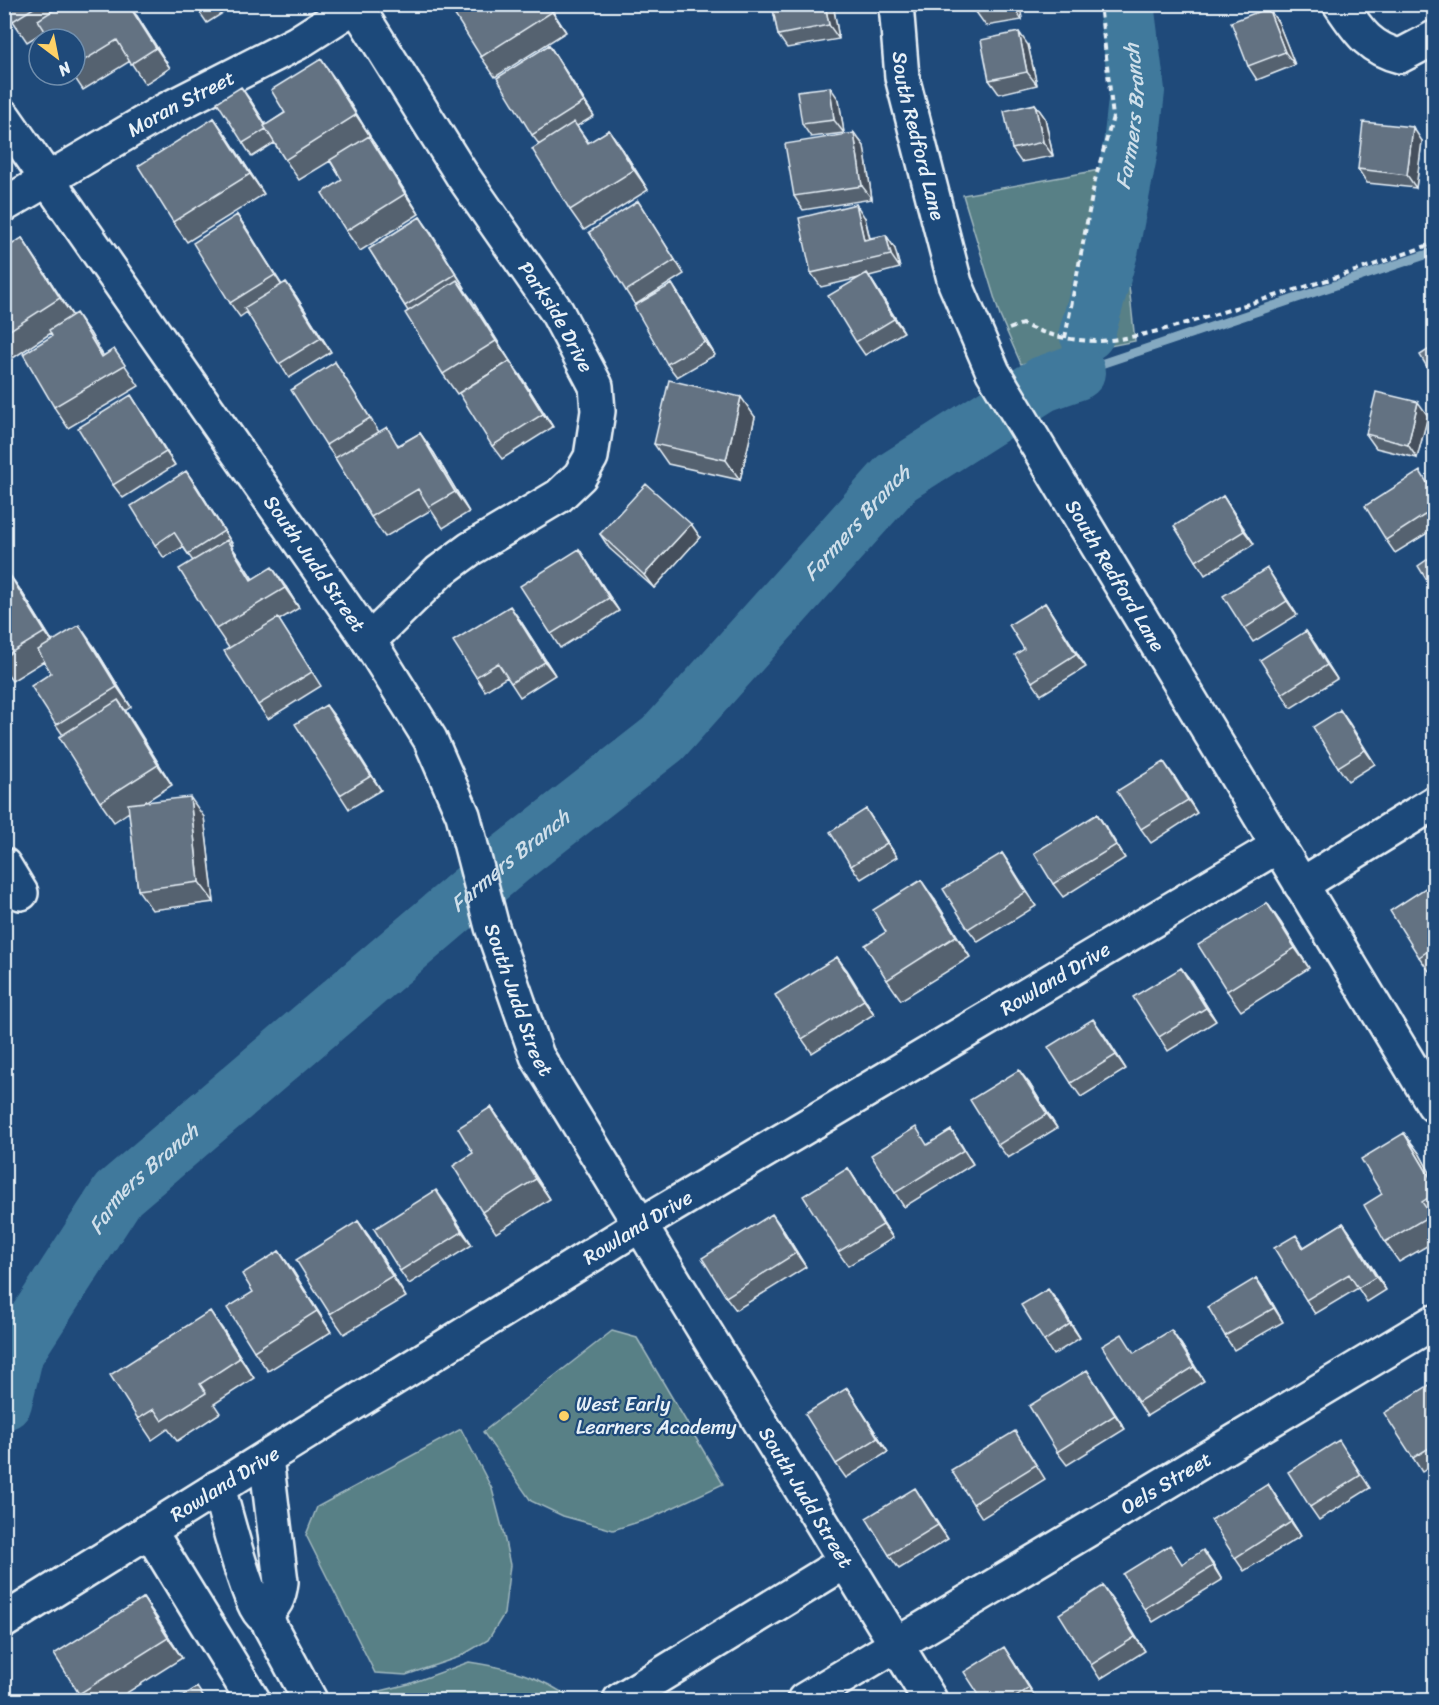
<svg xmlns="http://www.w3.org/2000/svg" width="1439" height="1705" font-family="Sriracha,sans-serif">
  <rect width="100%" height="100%" fill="#1f4a7a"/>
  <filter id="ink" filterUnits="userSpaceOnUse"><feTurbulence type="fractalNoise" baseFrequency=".0167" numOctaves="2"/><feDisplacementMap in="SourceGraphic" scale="12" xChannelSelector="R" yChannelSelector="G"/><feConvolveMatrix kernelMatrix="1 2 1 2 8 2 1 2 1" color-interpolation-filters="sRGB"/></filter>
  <g filter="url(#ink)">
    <path fill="#598086" stroke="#a0b8bf" stroke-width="1.5" d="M1116,167l19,174 -114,23 -21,-48 -37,-121z
      M612,1331l25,7 86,146 -72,34 -38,12 -50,-14 -32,-15 -48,-69z
      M461,1429l31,60 11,42 7,34 -6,49 -16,26 -29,17 -53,18 -31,-2 -69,-138 11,-28z
      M469,1662c40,6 72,14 104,38h-206l-3,-5 45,-11z"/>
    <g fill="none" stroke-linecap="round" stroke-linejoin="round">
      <path stroke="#84a9c1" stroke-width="9" d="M1077,372l357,-120
        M1077,372l8,-24
        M4,1305l23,30"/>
      <g stroke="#41799c" stroke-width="56">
        <path id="s1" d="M1087,333l24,-85 20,-103 6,-54 -11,-87"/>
        <path id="s2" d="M4,1402l12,-50 102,-158 392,-335 153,-120 234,-262 146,-93 34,-12"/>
      </g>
      <g stroke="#e8f1f8" stroke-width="38">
        <g id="minor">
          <path id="s3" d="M355,4l107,171 95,137 39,74 2,25 -7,46 -11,19 -21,20 -89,53 -31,23 -70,69"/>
          <path id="s4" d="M896,4l6,73 53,206 38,89 441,733"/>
          <path d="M1340,4c18,26 28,44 60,52l34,-18"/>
          <path id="s5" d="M4,117l365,524 61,98 33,76 29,112 45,129 393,644"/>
          <path id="s6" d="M4,205l158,-93 135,-69 61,-39"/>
          <path d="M4,865l17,28"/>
          <path d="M1301,885l133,-82"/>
          <path d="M218,1487c6,21 31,120 44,128 14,-9 17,-17 19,-33l-15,-124"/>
          <path d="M149,1530l104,170"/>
          <path d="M266,1613l4,13 40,74"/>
          <path id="s7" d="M4,1621l636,-396 638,-379"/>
          <path d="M620,1700l225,-138"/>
          <path id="s8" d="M804,1700l630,-378"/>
        </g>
      </g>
      <path stroke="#e8f1f8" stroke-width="4" stroke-dasharray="6 4.5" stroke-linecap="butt" d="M1009,329l13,-5c24,11 49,17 75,17 40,-1 100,-21 138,-33 67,-20 134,-40 199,-65
        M1065,338l30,-158 18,-63 -13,-113"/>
      <use href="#minor" stroke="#1f4a7a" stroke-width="33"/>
    </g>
    <path fill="#556270" stroke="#e8f1f8" stroke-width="1.5" d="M4,4h97l3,4 33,8 33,52 -25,16 -15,-23 -47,29 -10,-15h2v-36l-30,-8 -18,11 -14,-21z
      M194,4h43l-30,19z
      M548,4l18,28 -71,45 -14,-20z
      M772,4h61l6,35 -52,9 -9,-13z
      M975,4h45l2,16 -36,6 -10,-14z
      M1268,8l10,14 17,43 -38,15 -9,-14z
      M549,45l45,71 -17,10 12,17 20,-13 14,20 25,40 -64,40 -14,-20 -31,-66 -7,-9z
      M1028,45l9,40 -38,9 -10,-14z
      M335,79l35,57h-1l14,20 36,58 -59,37 -14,-20 -4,-51 -12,-19 -31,19 -25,-37 -22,14 -9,-14 8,-42 15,24z
      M839,100l5,33 -33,4 -9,-13z
      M1035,104l10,14 8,38 -32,6 -9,-13z
      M214,118l14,20 36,56 -77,48 -14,-20z
      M854,133l10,13 8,53 -69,11 -9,-14z
      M1422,141l-6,47 -49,-5 -9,-14z
      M638,201l46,73 -49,31 -9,-14z
      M237,215l45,70 4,-3 10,14 35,56 -42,26 -42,-66 -7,5 -10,-14z
      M420,217l45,71 -1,1 46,72 -53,33 -14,-20 -35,-63 -39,-62z
      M865,218l5,20 16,-3 9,14 5,19 -31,8 35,56 -39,23 -9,-13 3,-64 -38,9 -10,-14z
      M22,238l50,77 18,18 13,23 11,-7 25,37 -71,42 -14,-21 -2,-71 -1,-3 -44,29 -3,-4v-108z
      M672,284l9,14 34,57 -38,22 -10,-13z
      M335,362l44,70 20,13 21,-12 14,20 35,59 -26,16 -12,-18 -46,27 -14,-20 -35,-58 -10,-14z
      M520,375l33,52 -51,32 -10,-13z
      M140,409l35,56 -52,33 -10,-13z
      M1428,416l-11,42 -41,-10 -10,-14z
      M755,417l-15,63 -72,-16 -14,-20z
      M196,485l37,60 -2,1 22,33 33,8 13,21 -20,12 42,66 -53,33 -10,-14 -29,-57 -13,-19 -23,-68 -10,-14 -19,11 -9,-13z
      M1430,485l4,7v37l-39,24 -9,-13z
      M1223,496l31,48 -49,31 -9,-14z
      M691,524l9,13 -46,51 -45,-40 -9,-14z
      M579,549l40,62 -59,37 -9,-14z
      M4,552l5,7 -5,4z
      M9,574l14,20 29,47 41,4 38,62 -6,4 47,74 -27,17 59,15 10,85 -62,8 -14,-20 -9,-78 -15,10 -14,-20 -37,-67 -7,-10 -5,-52 -7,-12 -32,20 -8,-11v-93z
      M1276,582l21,33 -44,27 -9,-13z
      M1045,603l41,64 -45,28 -9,-13 -8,-33z
      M520,620l35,55 -35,22 -13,-20 -22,14 -9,-14z
      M1306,631l31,48 -46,29 -9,-14z
      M326,705l55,85 -32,19 -9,-14z
      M1340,710l35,54 -27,17 -10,-14z
      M1174,776l23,37 -46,30 -10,-14z
      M866,809l31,48 -36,22 -10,-13z
      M1097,814l28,44 -62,39 -10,-13z
      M1002,853l34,53 -58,36 -10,-13z
      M1434,892v75l-5,4 -10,-14z
      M935,900l35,57 -69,43 -14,-20z
      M1267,903l14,20 28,45 -68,43 -14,-20z
      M837,957l37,57 -62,39 -10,-14z
      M1181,968l10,13 25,40 -48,30 -9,-14z
      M1103,1033l23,36 -45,28 -10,-14z
      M1029,1083l28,45 -49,30 -10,-13z
      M491,1107l14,20 45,72 -54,34 -14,-21 -9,-59z
      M951,1130l22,34 -69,43 -9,-14 33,-48z
      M1404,1133l15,20 15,27v62l-35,20 -14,-20 -3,-48z
      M848,1168l45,70 -45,28 -10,-14z
      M446,1204l26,41 -63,39 -9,-13z
      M358,1221l15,21 33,55 -62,37 -14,-20z
      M1343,1223l10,14 33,53 -19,12 -9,-14 -43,26 -9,-14 -10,-65 8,12z
      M782,1228l24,39 -70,43 -10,-13z
      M279,1251l14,20 38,61 -63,39 -14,-20 -1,-59z
      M1256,1278l10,14 17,30 -49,28 -9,-14z
      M1058,1302l22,36 -27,17 -9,-14z
      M224,1331l30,47 -40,26 6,9 -43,28 -9,-12 -16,11 -14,-21z
      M1181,1344l23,37 -57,35 -9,-14 -3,-49z
      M1434,1383v81l-12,8 -9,-14z
      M1096,1384l29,45 -58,36 -10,-13z
      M847,1388l41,64 -42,26 -10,-14z
      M1024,1445l21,34 -63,39 -9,-14z
      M1348,1454l22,34 -51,32 -9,-13z
      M1268,1484l33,52 -57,35 -9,-13z
      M924,1502l24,37 -49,30 -10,-14z
      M1183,1563l30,1 9,16 -69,42 -9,-13z
      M1103,1586l42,65 -45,28 -9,-14z
      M143,1598l14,20 25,40 -68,43h-31l-4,-7z
      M1013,1661l25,40h-55z"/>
    <path fill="#45505b" stroke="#e8f1f8" stroke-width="1.5" d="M128,4l9,12 33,52 -14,-20z
      M547,4h1l18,28 -14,-20z
      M825,4h8l6,35 -10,-14z
      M1013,4h7l2,16 -9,-13z
      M1268,8l10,14 17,43 -10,-13z
      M1019,32l9,13 9,40 -10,-13z
      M549,45l9,14 36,57 -10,-14z
      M321,59l14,20 35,57 -14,-21z
      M241,87l10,14 26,41 -10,-14z
      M830,87l9,13 5,33 -10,-13z
      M1035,104l10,14 8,38 -10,-14z
      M214,118l14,20 36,56 -14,-20z
      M1413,127l9,14 -6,47 -9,-13z
      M609,130l14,20 25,40 -14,-20z
      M854,133l10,13 8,53 -10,-13z
      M369,136l14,20 36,58 -14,-20z
      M856,204l9,14 8,35 -9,-13z
      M237,215l10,14 37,60 -9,-14z
      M420,217l10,14 35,57 -9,-14z
      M886,235l9,14 5,19 -9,-13z
      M22,238l14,21 38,59 -14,-20z
      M867,273l9,14 28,45 -10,-13z
      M457,280l15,20 38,61 -14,-20z
      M286,282l10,14 35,56 -10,-14z
      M672,284l9,14 34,57 -10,-13z
      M76,313l14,20 23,39 -11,-15z
      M510,361l10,14 33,52 -10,-13z
      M131,395l9,14 35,56 -9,-13z
      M741,397l14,20 -15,63 -14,-20z
      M1418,402l10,14 -11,42 -9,-13z
      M420,433l14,20 35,59 -14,-20z
      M186,471l10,14 37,60 -9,-14z
      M1223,496l9,14 22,34 -10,-13z
      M691,524l9,13 -46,51 -10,-13z
      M227,540l14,20 24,40 -14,-20z
      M579,549l9,14 31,48 -10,-13z
      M272,567l14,20 13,21 -14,-20z
      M1267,568l9,14 21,33 -10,-14z
      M9,574l14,20 36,58 -14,-20z
      M1045,603l9,14 32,50 -10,-13z
      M510,606l10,14 35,55 -10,-13z
      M79,625l14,20 38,62 -14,-20z
      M1306,631l10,14 21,34 -10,-14z
      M118,700l14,20 40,65 -14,-20z
      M326,705l10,13 45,72 -10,-14z
      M1340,710l10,14 25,40 -10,-14z
      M1164,762l10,14 23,37 -9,-13z
      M190,797l14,20 10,85 -15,-20z
      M866,809l9,14 22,34 -10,-14z
      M1097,814l9,13 19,31 -9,-13z
      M1002,853l9,13 25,40 -10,-14z
      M921,880l14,20 35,57 -14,-21z
      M1267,903l14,20 28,45 -14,-20z
      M837,957l10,13 27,44 -10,-14z
      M1181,968l10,13 25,40 -10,-13z
      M1093,1019l10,14 23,36 -10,-14z
      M1019,1070l10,13 28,45 -10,-14z
      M491,1107l14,20 45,72 -14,-20z
      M951,1130l10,14 12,20 -9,-14z
      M1404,1133l15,20 15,27v4z
      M848,1168l45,70 -10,-13z
      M436,1190l10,14 26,41 -10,-13z
      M772,1214l10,14 24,39 -10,-14z
      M358,1221l15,21 33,55 -14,-21z
      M1343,1223l10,14 33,53 -10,-13z
      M279,1251l14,20 38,61 -14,-21z
      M1256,1278l10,14 17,30 -9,-14z
      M1048,1289l10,13 22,36 -10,-14z
      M210,1311l14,20 30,47 -14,-20z
      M1171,1330l10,14 23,37 -10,-14z
      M1087,1370l9,14 29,45 -10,-14z
      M847,1388l9,14 32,50 -10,-14z
      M1268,1484l9,14 24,38 -10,-14z
      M915,1488l9,14 24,37 -10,-14z
      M1203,1550l10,14 9,16 -9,-14z
      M1103,1586l10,14 32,51 -10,-14z
      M143,1598l14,20 25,40 -14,-20z
      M1004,1647l9,14 25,40 -9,-13z"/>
    <path fill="#637282" stroke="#e8f1f8" stroke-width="1.5" d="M4,4h36l-27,17 -9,-13z
      M63,4h37l3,5 6,-5h19l28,44 -25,16 -14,-24 -42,26v-27h-25l-12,-19z
      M448,4h99l5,8 -71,45z
      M772,4h53l4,21 -51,10z
      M975,4h38v3l-37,5z
      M1268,8l17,44 -37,14 -17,-44z
      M1019,32l8,40 -38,8 -8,-40z
      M549,45l35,57 -52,33 -35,-57z
      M321,59l35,56 -71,45 -21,-34 21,-13 -14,-23z
      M241,87l24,38 -1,1 2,3 -23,14 -26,-41z
      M830,87l4,33 -32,4 -5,-33z
      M1035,104l8,38 -31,7 -8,-38z
      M214,118l36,56 -77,48 -35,-56z
      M574,122l14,21 21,-13 25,40 -64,40 -38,-61z
      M1363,122l50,5 -6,48 -49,-6z
      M854,133l8,53 -68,10 -9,-52z
      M369,136l36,58 -59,37 -24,-38 20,-13 -12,-20z
      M638,201l37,59 -49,31 -37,-59z
      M856,204l8,36 22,-5 5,20 -80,18 -12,-55z
      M237,215l38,60 -45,28 -37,-60z
      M420,217l36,57 -51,32 -36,-57z
      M22,238l38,60 -56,36v-84z
      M867,273l27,46 -38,23 -28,-46z
      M457,280l39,61 -53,33 -38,-61z
      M286,282l35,56 -42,26 -35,-56z
      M672,284l33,58 -38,22 -33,-58z
      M76,313l26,44 12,-8 11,16 -71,42 -31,-53 29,-18 -3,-6z
      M1434,346v33l-14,-24z
      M510,361l33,53 -51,32 -33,-53z
      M335,362l35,56 -44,27 -35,-55z
      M669,380l72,17 -15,63 -72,-16z
      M1376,392l42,10 -10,43 -42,-11z
      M131,395l35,57 -53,33 -35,-57z
      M387,427l11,19 22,-13 35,59 -26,15 -11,-18 -47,28 -36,-59z
      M186,471l38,60 -36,23 -14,-22 -19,13 -24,-39z
      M1420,471l14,23v15l-48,31 -21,-34z
      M646,484l45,40 -47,51 -44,-41z
      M1223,496l21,35 -48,30 -22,-35z
      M227,540l24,40 21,-13 13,21 -69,41 -37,-60z
      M579,549l30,49 -58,36 -31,-48z
      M1434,555v37l-16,-26z
      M1267,568l20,33 -43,28 -21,-33z
      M9,574l36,58 -41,25v-80z
      M1045,603l31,51 -44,28 -17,-27 9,-6 -15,-24z
      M510,606l35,56 -34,21 -13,-20 -22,14 -23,-36z
      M278,618l34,54 -54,33 -34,-54z
      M79,625l38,62 -61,38 -25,-39 20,-13 -13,-23z
      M1306,631l21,34 -45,29 -22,-34z
      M118,700l40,65 -58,37 -41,-65z
      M326,705l45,71 -31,19 -45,-71z
      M1340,710l25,40 -27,17 -25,-40z
      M1164,762l24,38 -47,29 -24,-38z
      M190,797l9,85 -61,8 -10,-86z
      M866,809l21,34 -36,23 -21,-34z
      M1097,814l19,31 -63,39 -19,-31z
      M1002,853l24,39 -58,37 -25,-40z
      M921,880l35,56 -69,44 -22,-35 21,-13 -13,-22z
      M1430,885l4,7v55l-15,10 -29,-46z
      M1267,903l28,45 -68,43 -29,-46z
      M837,957l27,43 -62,39 -27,-44z
      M1181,968l25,40 -47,29 -26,-40z
      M1093,1019l23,36 -45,28 -23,-36z
      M1019,1070l28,44 -49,31 -28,-45z
      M491,1107l45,72 -54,33 -29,-46 20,-13 -15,-25z
      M916,1127l11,18 24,-15 13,20 -69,43 -24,-38z
      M1404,1133l30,51v10l-12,8 9,13 -46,27 -21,-37 18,-11 -21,-35z
      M848,1168l35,57 -45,27 -35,-56z
      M436,1190l26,42 -62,39 -26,-42z
      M772,1214l24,39 -70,44 -24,-39z
      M358,1221l34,55 -62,38 -34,-54z
      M1343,1223l33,54 -18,11 -9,-14 -43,26 -32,-52 22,-13 7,13z
      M279,1251l38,60 -63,40 -27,-43 26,-16 -11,-18z
      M1256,1278l18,30 -49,28 -17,-29z
      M1048,1289l22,35 -26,17 -23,-36z
      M210,1311l30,47 -40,26 6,9 -44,28 -8,-12 -16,10 -28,-44z
      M1171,1330l23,37 -56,35 -36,-56 20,-12 12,19z
      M1087,1370l28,45 -58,37 -28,-46z
      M1434,1382v63l-21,13 -29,-45z
      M847,1388l31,50 -42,26 -31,-50z
      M1015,1431l21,34 -63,39 -22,-34z
      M1339,1440l22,35 -51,32 -22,-35z
      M1268,1484l23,38 -56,36 -24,-38z
      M915,1488l23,37 -49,30 -23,-37z
      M1170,1545l12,19 21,-14 10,16 -69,43 -21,-35z
      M1103,1586l32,51 -44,28 -32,-51z
      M143,1598l25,40 -89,56 -25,-40z
      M1004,1647l25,41 -19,13h-27l-19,-29z
      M197,1687l9,14h-31z
      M1434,1688v13h-11l-2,-3z"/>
  </g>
  <circle fill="#ffd166" stroke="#1f4a7a" stroke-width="2" cx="564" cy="1416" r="6"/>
  <g text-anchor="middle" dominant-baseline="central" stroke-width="4.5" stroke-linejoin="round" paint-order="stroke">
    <g font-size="20" fill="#e8f1f8" stroke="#1f4a7a">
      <text stroke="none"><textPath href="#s6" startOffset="204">Moran Street</textPath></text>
      <text stroke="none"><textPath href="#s4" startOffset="134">South Redford Lane</textPath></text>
      <text stroke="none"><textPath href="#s3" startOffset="372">Parkside Drive</textPath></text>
      <text stroke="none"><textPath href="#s5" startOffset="544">South Judd Street</textPath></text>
      <text stroke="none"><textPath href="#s4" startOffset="620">South Redford Lane</textPath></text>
      <text stroke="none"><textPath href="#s7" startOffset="1232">Rowland Drive</textPath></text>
      <text stroke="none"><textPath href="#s5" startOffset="1030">South Judd Street</textPath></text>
      <text stroke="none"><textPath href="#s7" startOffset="746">Rowland Drive</textPath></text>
      <text stroke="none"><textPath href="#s7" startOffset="260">Rowland Drive</textPath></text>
      <text stroke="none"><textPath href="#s8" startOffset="422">Oels Street</textPath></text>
      <text stroke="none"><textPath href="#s5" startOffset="1606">South Judd Street</textPath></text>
    </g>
    <g font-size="20" fill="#e8f1f8" stroke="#1f4a7a" text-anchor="start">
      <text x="576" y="1404">West Early<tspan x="576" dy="23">Learners Academy</tspan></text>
    </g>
    <g font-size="21" font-style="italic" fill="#cfdfea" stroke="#1f4a7a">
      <text stroke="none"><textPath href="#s1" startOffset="222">Farmers Branch</textPath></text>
      <text stroke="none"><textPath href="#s2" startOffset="1240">Farmers Branch</textPath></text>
      <text stroke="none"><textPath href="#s2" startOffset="754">Farmers Branch</textPath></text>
      <text stroke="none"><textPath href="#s2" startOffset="268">Farmers Branch</textPath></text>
    </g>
  </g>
  <rect width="1439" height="1705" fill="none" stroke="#1f4a7a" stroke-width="24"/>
  <rect x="12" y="12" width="1415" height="1681" fill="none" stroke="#e8f1f8" stroke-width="2" filter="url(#ink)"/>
  <g transform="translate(57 57) rotate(148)"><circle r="28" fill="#1f4a7a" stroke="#6f8dac" stroke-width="1.5"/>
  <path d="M0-4.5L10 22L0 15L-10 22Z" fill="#ffd166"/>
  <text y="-9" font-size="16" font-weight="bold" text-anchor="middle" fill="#e8f1f8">N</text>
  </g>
</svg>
